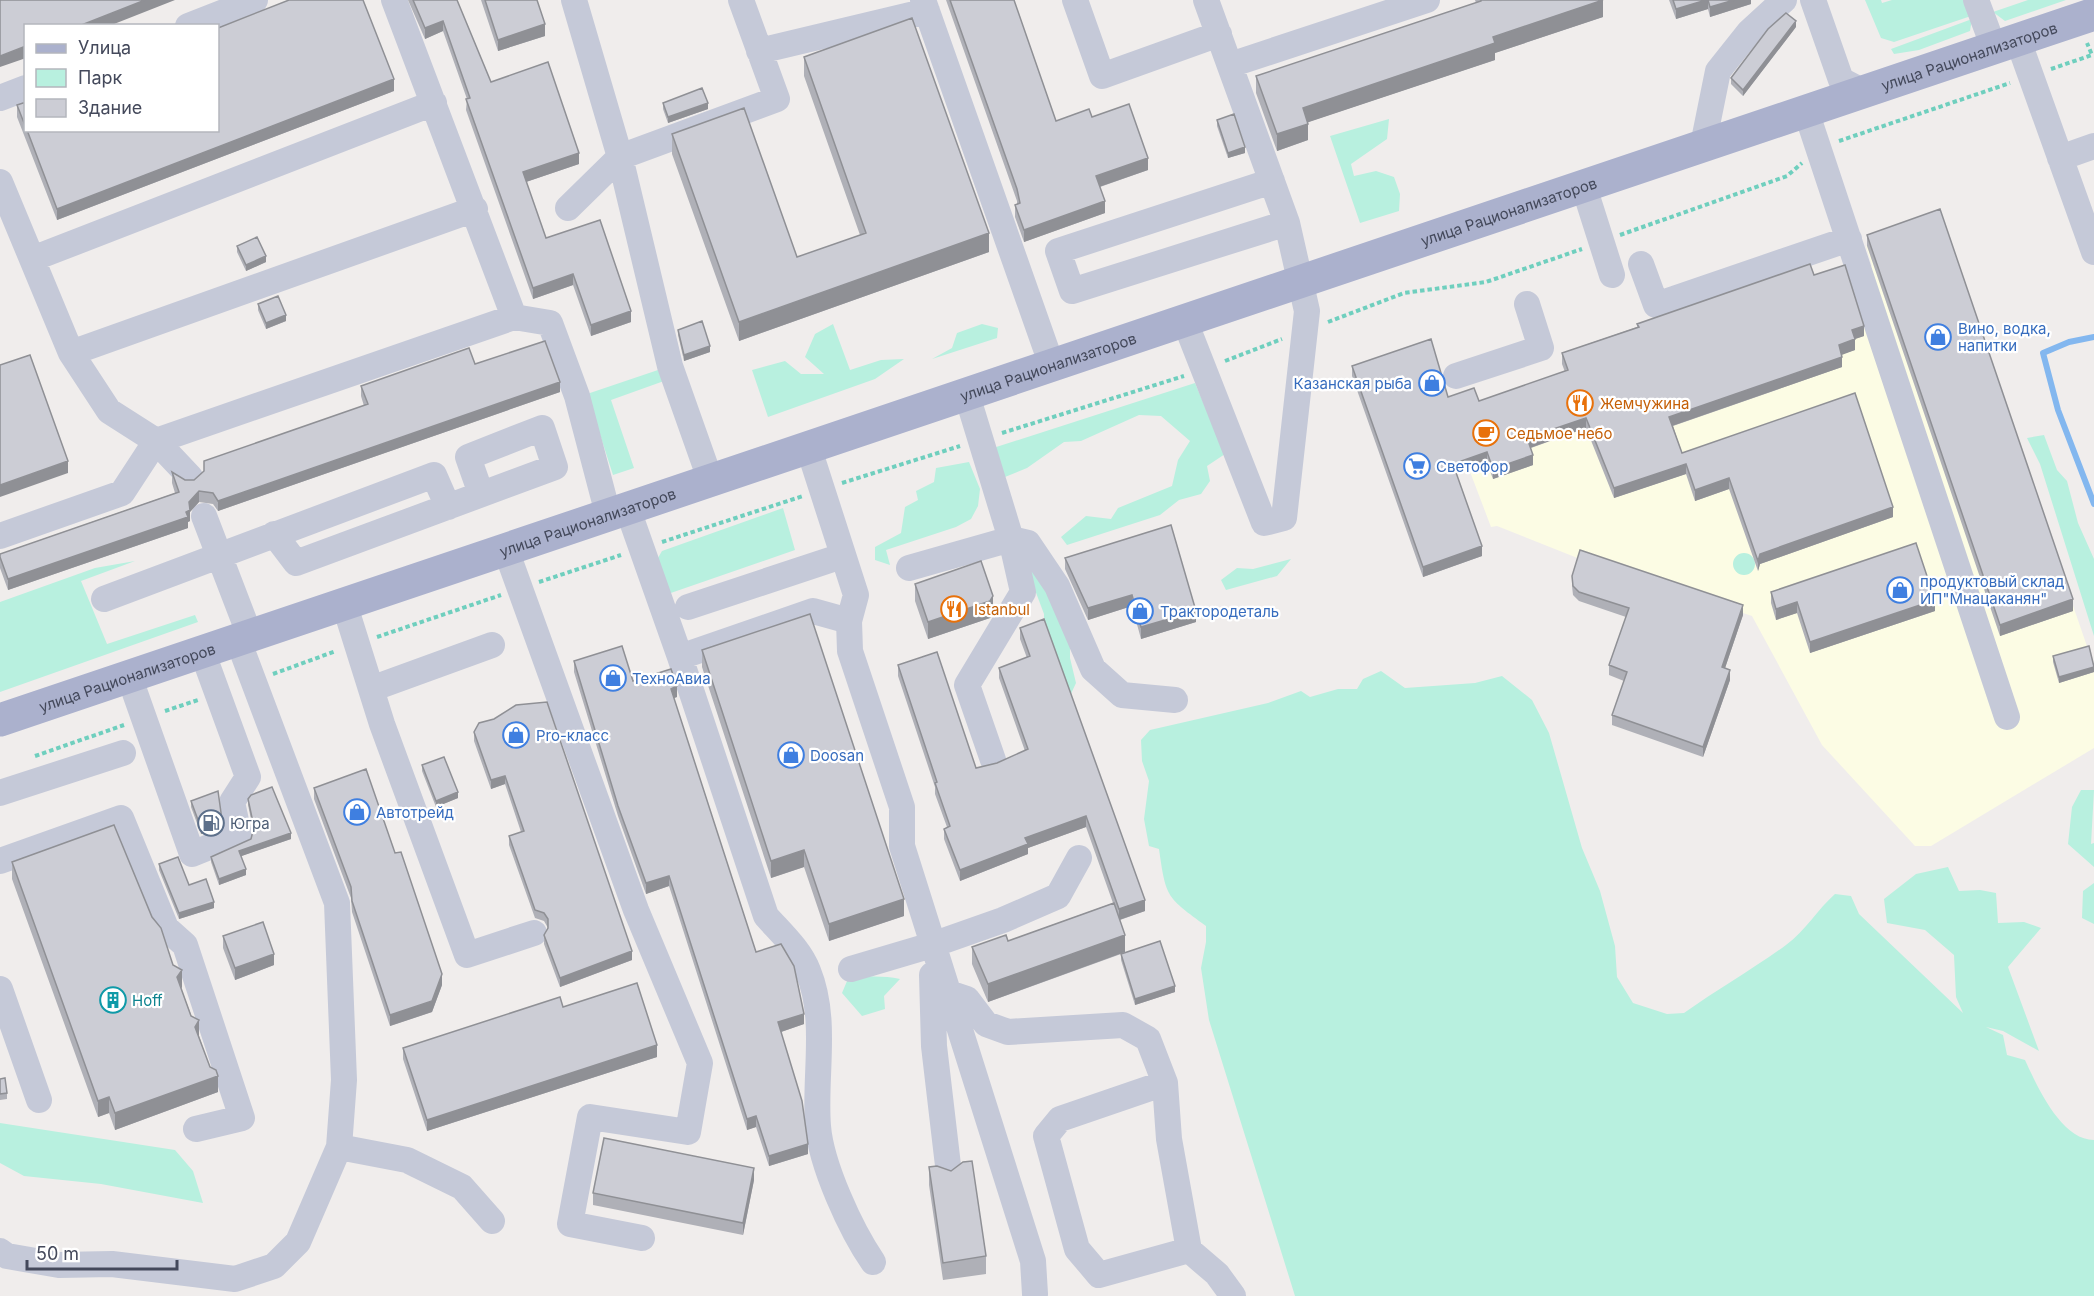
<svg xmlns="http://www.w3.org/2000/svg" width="2094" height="1296" font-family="Inter,sans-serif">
  <rect width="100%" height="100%" fill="#f0edec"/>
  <path fill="#fcfce4" d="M1940,220l149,432 5,17v79l-163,98h-16l-93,-101 -70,-129 -172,-57 -83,-33 -6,1 -22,-58 345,-183 58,-20 -6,-20z"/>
  <path fill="#b8f0df" d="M1865,0h16l1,3 10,-3h74l5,16 -77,26 -13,-4z
    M2028,0h38l-61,21 -12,-9z
    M1972,19l-2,12 -51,19 -25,4 -3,-5z
    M1389,119l-2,20 -36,25 3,12 22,-5 18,6 6,17 -1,17 -39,12 -30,-87z
    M833,324l17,46 31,-10 23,-1 -29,20 -107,38 -16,-47 33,-9 16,13h23l-19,-17 10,-23z
    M982,324l16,4 -1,10 -65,21 20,-11 5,-15z
    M658,370l6,11 -53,19 23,68 -21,7 -26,-81z
    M1195,383l30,71 -18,12 3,15 -9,13 -22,6 -19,15 -93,30 -6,-8 25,-21 25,3 7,-11 54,-22 6,-26 12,-19 -29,-25 -22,-1 -58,26 -17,1 -37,26 -27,11 -10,-30z
    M2044,435l13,35 10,11 11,42 16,36v77l-54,-172 -13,-26z
    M969,462l11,27 -2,17 -7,13 -15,8 -70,23 4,15 -15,-5v-13l26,-14 4,-26 13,-7 -2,-9 18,-9 2,-14z
    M783,508l12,42 -130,45 -10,-32 7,-12z
    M1027,549l43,96v13l6,25 -7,15 -25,-68v-16l-12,-32z
    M1733 564a11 11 0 1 1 22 0a11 11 0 1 1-22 0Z
    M1291,559l-14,17 -51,14 -5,-10 16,-12 16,1z
    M135,561l-54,20 26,63 88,-29 3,7 -198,70v-90l95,-34z
    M1381,671l24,17 70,-5 27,-7 30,24 17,33 33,115 18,43 15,55 2,31 16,26 34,11 17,-1c34,-24 69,-44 102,-68 20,-15 31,-35 49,-51l16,2 8,18 104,99 -7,-16 -2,-42 -29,-25 -38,-7 -3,-24 32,-25 32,-7 11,24 21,-1 16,3 2,30 26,-1 17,6 -33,39 31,84 -36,-20 -17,-4 17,8 4,20 18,5c12,26 36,80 69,80v156h-799l-86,-276 -8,-52 5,-26v-16c-39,-29 -40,-27 -47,-77l-10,-3 -5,-27 5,-38 -7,-20 -1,-21 9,-10 118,-27 33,-12 9,6 28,-8h19l6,-10z
    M2081,790h13l-3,54 3,-1v24l-26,-23 4,-37z
    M2094,883v41l-12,-6 1,-27z
    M850,974c17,4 33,1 50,5l-16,17 1,13 -23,7 -20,-23z
    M0,1123l175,27 18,21 10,32 -102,-19 -77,-8 -24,-13z"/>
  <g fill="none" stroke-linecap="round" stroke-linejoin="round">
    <path stroke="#83b7ef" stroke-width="6" d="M2094,337l-25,5 -26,11 15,57 36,94"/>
    <path stroke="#6fcfbe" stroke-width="4" stroke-dasharray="4.5 3" stroke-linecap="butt" d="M2051,69l41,-14 -5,-12
      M1839,141l171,-58
      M1620,235l167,-59 15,-13
      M1328,322l76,-29 82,-11 96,-33
      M1225,361l57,-22
      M1002,433l182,-57
      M842,483l118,-37
      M662,542l141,-46
      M539,582l82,-27
      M377,637l124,-42
      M273,674l63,-23
      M165,711l33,-11
      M35,756l89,-31"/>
    <path stroke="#c5c9d8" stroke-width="26" d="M394,0l120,317
      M574,0l46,157 50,209 40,113
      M923,0l128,363
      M1075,0l27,76 117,-42
      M1813,0l28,80 23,12
      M1976,0l18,48
      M188,26l67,-26
      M2018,40l76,212
      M759,51l168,-40
      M1230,65l197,-65
      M0,98l26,-10
      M1806,111l201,606
      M1703,145l15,-74 31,-39 35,-32
      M2060,158l34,-12
      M1272,181l-214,70 14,40 215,-68
      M0,182l71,171 38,58 47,30 34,36
      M1584,187l28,88
      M568,208l52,-51 157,-58 -36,-99
      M32,259l402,-156
      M1641,264l15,41 193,-66
      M1184,319l80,204 20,-5 23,-207 -20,-88 -81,-223
      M71,353l404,-144
      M1456,376l85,-28 -14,-44
      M966,392l45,147 12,53 -56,93 26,75
      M808,446l48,149 -7,26 1,30 52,156v39l131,415 2,33
      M627,507l53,150 86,259c15,17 34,34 42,55 20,49 6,104 10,155 3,39 33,104 55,136
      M204,516l46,120
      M274,534l22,29 259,-96 -13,-39 -74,29 13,37
      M0,536l122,-43 34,-52 358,-124 36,6 27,73 31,118
      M506,550l130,360 64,153 -12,69 -98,-15 -20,107 72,14
      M909,568l102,-29 17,4 29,43 36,83 29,26 53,5
      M104,599l330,-124 14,32
      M344,603l38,121 85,231 67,-22
      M688,607l154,-51
      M680,657l133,-46 36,10
      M129,676l63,178 47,-19 -7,-33 16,-25 -46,-126
      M371,689l121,-44
      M0,793l123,-40
      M0,861l121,-43 45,110 19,17 57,173 -46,11
      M851,969l81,-24 71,-25 55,-24 21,-38
      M932,975l2,71 15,128
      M0,989l39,111
      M946,992l21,7 19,25 22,8 115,-7 25,14 17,44 4,56 20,111 -90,25 -22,-26 -31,-113 14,-17 105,-36
      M339,1147l68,13 55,27 30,34
      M1189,1250l28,24 16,22
      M0,1251l7,5 52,9 53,-1 123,15 39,-13 24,-24 41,-95 5,-67 -7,-177 -99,-263"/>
    <path stroke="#abb1cd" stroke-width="33" id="s1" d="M0,720l2094,-706"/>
  </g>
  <path fill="#afb0b7" d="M408,0h49l34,82 88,82 -53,18 20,56 85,84 -40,14 -18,-51 -40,14 -67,-189 1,-11 -24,-68 -18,8z
    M481,0h56l8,36 -47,15z
    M946,0h68l42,121 36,-4 56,53 -48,17 5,26 -81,29 -9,-25v-12l2,-1v-3z
    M1475,0h128v17l-108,36v7l-187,62v18l-31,11 -21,-58v-17l220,-73z
    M1669,0h82v4l-41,13 -2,-8 -32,10z
    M1796,27l-53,69 -12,-12v-6z
    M804,57l185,195 -250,89 -67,-187v-20l125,123 63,-22 -56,-159z
    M394,91l-337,129 -40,-103v-12l9,-3v28h192z
    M663,103l45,6 -40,14 -5,-14z
    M1217,120l28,33 -17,5 -11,-32z
    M1867,235l206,376 -73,25 -133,-390z
    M237,246l29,16 -20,9 -9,-19z
    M1814,275l50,61 -9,3v11l-13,4v13l-169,59 9,27 211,64 -133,47 -2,7 -29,-82 -34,12 -9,-27 -72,24 -28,-70 -55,20 2,17 -40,14 -6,-16 -31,10 26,83 -59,21 -71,-201v-10l96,31 31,4 86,-29 -3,-8v-11l75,-26v-3z
    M258,304l28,17 -20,8 -8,-19z
    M678,330l32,22 -26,9 -6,-26z
    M475,364l85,28 -342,119 -5,-7 -14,-2 -9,10v9l-2,1v6l-180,62 -8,-22v-14l175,-61 -3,-10v-11l13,8h9l170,-74 -3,-10v-10z
    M1065,558l131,64 -55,17 -9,-33 -44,14 -23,-51z
    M1572,576l171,39 -18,53 5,12 -27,77 -91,-32v-10l12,-34 -15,-6v-10l17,-48 -47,-16 -6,-6 -1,-9z
    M915,584l78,29 -3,5 -62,21 -13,-38z
    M1771,592l164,19 -125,42 -13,-40 -21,7 -5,-17z
    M1020,628l125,283 -25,9 5,32 50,40 -40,13 -14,-45v-6l-133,48 -16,-38v-17l36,-6 105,-38 -27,-76 -58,21v6l-68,27 -16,-42v-10l3,-2 -12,-33v-7l-37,-111v-11l78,103 21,-5 28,-12 -26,-73v-10l28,-10 -7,-19z
    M702,650l202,266 -75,25 -25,-74 -33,11 -69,-211z
    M2053,656l41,8v8l-35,11 -6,-21z
    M574,661l59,20 44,16 -3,1 82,254 48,72 -23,8 27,122 -39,12 -13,-39 -9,3 -78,-244 -23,8 -28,-78 -44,-144z
    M474,732l158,228 -72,27 -16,-43v-9l4,-7 -4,-7 -9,-3 -26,-73v-9l12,-4 -16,-48 -14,5 -17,-48z
    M422,765l36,33 -22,9 -14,-36z
    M314,788l128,197 -10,27 -42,14 -38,-114 -1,-14 -37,-99z
    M248,799l43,40 -50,17 5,19 -27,10 -8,-23v-5l40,-18 2,-10 -5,-24z
    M191,801l31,25 -21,8 -10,-27z
    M12,862l140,55 30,70 -1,1 18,48 19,56 -103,38 -6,-17 -11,4 -86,-238z
    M159,864l30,21 25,23 -35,11 -20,-49z
    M223,936l51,29 -39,15 -12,-32z
    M563,1007l94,50 -230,74 -24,-72v-11z
    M0,1079l7,14v6l-7,1z
    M929,1167l57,89v18l-43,6 -14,-95z
    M754,1180l-11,55 -150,-30v-12z"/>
  <path fill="#8f9095" d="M145,0h30l-66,26h-30z
    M1603,0v17l-108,36v7l-192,64v-16l190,-71z
    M1706,0h2v9l-32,10v-10z
    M1734,0h17v4l-41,13v-10z
    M443,21v10l-18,8v-11z
    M1796,21v6l-53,69v-6z
    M545,24v12l-47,15v-11z
    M26,46v12l-26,9v-11z
    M394,79v12l-337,129v-11z
    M708,103v6l-40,14v-6z
    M1308,124v16l-31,11v-17z
    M1245,147v6l-17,5v-5z
    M579,153v11l-56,19v-11z
    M1148,158v12l-52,18v-12z
    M1105,201v12l-81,29v-12z
    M989,233v19l-250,89v-19z
    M266,256v6l-20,9v-6z
    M573,274v11l-40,14v-11z
    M631,311v11l-40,14v-11z
    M286,315v6l-20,8v-6z
    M1864,326v10l-12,4v-10z
    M1855,339v11l-16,6v-11z
    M710,346v6l-26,9v-6z
    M1842,357v10l-173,60v-10z
    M560,382v10l-342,119v-10z
    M1586,418v10l-59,21v-11z
    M1487,452v11l-34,11v-10z
    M1533,455v10l-40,14v-10z
    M68,461v12l-68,24v-12z
    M1686,464v10l-72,24v-10z
    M1729,478v11l-34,12v-11z
    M199,491v11l-9,10v9l-2,1v6l-180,62v-11l181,-77z
    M1893,507v10l-133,47 -2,7v-10l2,-7z
    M1482,546v10l-59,21v-10z
    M1132,595v11l-44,14v-12z
    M993,596v17l-3,5 -62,21v-17z
    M2073,599v12l-73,25v-11z
    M1935,600v11l-125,42v-11z
    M1797,602v11l-21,7v-11z
    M1743,605v10l-21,62v-10z
    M1196,611v11l-55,17v-12z
    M2094,667v5l-35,11v-6z
    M1730,670v10l-27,77v-10z
    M677,686v11l-6,2v-10z
    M505,776v8l-14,5v-9z
    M458,792v6l-22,9v-6z
    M1086,816v11l-58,21v6l-68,27v-11l65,-32z
    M222,820v6l-21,8v-6z
    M291,833v6l-52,18v-6z
    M804,850v17l-33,11v-17z
    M246,869v6l-27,10v-6z
    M669,876v10l-23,8v-11z
    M904,899v17l-75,25v-17z
    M1145,900v11l-26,9v-11z
    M214,902v6l-35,11v-6z
    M1125,935v17l-137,50v-18z
    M632,951v9l-72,27v-9z
    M274,954v11l-39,15v-12z
    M182,970v17l-5,7v-17z
    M442,974v11l-10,27 -42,14v-11z
    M1175,986v6l-40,13v-6z
    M804,1014v10l-26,9v-11z
    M199,1020v16l-4,7v-16z
    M657,1045v12l-230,74v-11z
    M218,1076v16l-103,38v-17z
    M109,1097v16l-11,4v-16z
    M756,1116v11l-9,3v-11z
    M808,1144v10l-39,12v-10z
    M754,1168v12l-11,55v-12z"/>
  <path fill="#cccdd5" stroke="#8f9095" stroke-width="1.5" d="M0,0h145l-66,26h-53v20l-26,10z
    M289,0h74l31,79 -337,130 -30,-79h191v-102z
    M413,0h44l34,82 57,-20 31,91 -56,19 23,66 54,-18 31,91 -40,14 -18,-51 -40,14 -67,-189 4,-1 -27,-77 -18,7z
    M485,0h52l8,24 -47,16z
    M950,0h64l42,121 33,-12 3,8 37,-13 19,54 -52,18 9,25 -81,29 -9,-25 5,-2 -3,-14z
    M1481,0h122l-110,37 2,6 -192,65 5,16 -31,10 -21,-58 225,-75z
    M1673,0h33l-30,9z
    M1708,0h26l-24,7z
    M1786,13l10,8 -53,69 -12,-12 37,-49z
    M912,18l77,215 -250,89 -67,-188 72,-26 53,149 69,-24 -62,-176z
    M702,88l6,15 -40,14 -5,-14z
    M26,102v26l-9,-23z
    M1234,114l11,33 -17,6 -11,-33z
    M1940,209l133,390 -73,26 -133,-390z
    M257,237l9,19 -20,9 -9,-19z
    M1810,264l4,11 31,-10 19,61 -12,4 3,9 -16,6 3,12 -173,60 13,36 173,-60 38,114 -133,47 -2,7 -29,-83 -34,12 -9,-26 -72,24 -28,-70 -59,20 6,17 -40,14 -6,-17 -34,12 29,82 -59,21 -71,-201 79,-27 17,58 26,-9 5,13 89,-31 -6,-17 77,-26 -2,-3z
    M278,296l8,19 -20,8 -8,-19z
    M702,321l8,25 -26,9 -6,-25z
    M545,341l15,41 -342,119 -5,-8 -14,-2 -10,11 1,8 -4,2 2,5 -180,62 -8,-22v-3l179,-62 -7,-20 13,8h9l10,-9v-10l164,-57 -7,-18 108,-38 6,16z
    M30,355l38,106 -68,24v-120z
    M1171,525l25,86 -55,16 -9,-32 -44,13 -23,-50z
    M1916,543l19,57 -125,42 -13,-40 -21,7 -5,-17z
    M1580,550l163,55 -21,62 8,3 -27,77 -91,-32 15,-43 -18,-7 20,-57 -50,-16 -6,-6 -1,-10z
    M981,561l12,35 -3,5 -62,21 -13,-38z
    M810,614l94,285 -75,25 -25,-74 -33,11 -69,-211z
    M1044,619l101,281 -26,9 -33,-93 -61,22 3,6 -68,26 -16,-41 6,-3 -15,-43 2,-1 -39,-117 39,-13 39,116 21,-5 31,-14 -29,-81 31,-12 -10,-28z
    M622,646l11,35 38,-12 6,17 -6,3 85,263 25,-8 13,22 10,48 -26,8 24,79 6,43 -39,12 -13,-40 -9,3 -78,-243 -23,7 -28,-77 -44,-145z
    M2089,646l5,21 -35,10 -6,-21z
    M547,702l85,249 -72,27 -16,-43 4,-7v-9l-4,-6 -9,-3 -26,-74 15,-5 -19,-55 -14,4 -17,-48 5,-9 15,-4 22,-14z
    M444,757l14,35 -22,9 -14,-36z
    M366,769l29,84 6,-1 41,122 -10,27 -42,14 -38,-114 -1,-14 -37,-99z
    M272,787l19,46 -52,18 7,18 -27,10 -8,-22 40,-18 3,-12 -6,-28 3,-4z
    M218,791l4,29 -21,8 -10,-27z
    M114,825l38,92 9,11 12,37 9,5 -5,7 14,39 8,4 -4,7 15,40 6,3 2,6 -103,37 -6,-16 -11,4 -86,-239z
    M178,857l11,28 17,-6 8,23 -35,11 -20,-49z
    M1114,903l11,32 -137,49 -16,-37 34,-12 2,6z
    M263,922l11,32 -39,14 -12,-32z
    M1160,941l15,45 -40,13 -14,-45z
    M637,983l20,62 -230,75 -24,-72 157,-51 3,10z
    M5,1078l2,15 -7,1v-15z
    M604,1138l150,30 -11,55 -150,-30z
    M972,1161l14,95 -43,7 -14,-96 8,-1 14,5 12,-9z"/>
  <defs>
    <g id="shop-ring" transform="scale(1.35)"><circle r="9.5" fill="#fff" stroke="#3f7fe0" stroke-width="1.5"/><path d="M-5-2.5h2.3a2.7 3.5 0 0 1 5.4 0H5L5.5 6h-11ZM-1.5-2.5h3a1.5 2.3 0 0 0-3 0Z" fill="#3f7fe0"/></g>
    <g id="restaurant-ring" transform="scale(1.35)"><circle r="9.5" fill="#fff" stroke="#e8710a" stroke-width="1.5"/><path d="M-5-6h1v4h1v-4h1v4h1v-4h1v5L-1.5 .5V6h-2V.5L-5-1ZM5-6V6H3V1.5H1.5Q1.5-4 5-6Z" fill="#e8710a"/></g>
    <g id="cafe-ring" transform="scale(1.35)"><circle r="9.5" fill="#fff" stroke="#e8710a" stroke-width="1.5"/><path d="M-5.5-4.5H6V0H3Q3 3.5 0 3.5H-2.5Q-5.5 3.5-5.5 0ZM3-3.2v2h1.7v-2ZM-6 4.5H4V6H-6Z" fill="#e8710a"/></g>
    <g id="supermarket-ring" transform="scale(1.35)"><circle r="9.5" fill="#fff" stroke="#3f7fe0" stroke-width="1.5"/><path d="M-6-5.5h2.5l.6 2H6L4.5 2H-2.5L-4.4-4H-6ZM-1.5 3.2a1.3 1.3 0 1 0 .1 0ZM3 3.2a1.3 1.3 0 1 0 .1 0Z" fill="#3f7fe0"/></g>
    <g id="fuel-ring" transform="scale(1.35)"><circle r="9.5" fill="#fff" stroke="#5c6f8a" stroke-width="1.5"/><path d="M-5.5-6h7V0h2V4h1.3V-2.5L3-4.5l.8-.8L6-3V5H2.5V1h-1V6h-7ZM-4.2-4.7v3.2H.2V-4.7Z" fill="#5c6f8a"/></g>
    <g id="building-ring" transform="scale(1.35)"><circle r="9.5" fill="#fff" stroke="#0f9aa8" stroke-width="1.5"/><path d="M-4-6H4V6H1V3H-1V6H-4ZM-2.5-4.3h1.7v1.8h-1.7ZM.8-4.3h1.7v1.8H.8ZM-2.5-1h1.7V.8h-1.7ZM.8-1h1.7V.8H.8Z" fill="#0f9aa8"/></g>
  </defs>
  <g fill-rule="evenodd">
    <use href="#shop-ring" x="1938" y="337"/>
    <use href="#shop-ring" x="1432" y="383"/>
    <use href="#restaurant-ring" x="1580" y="403"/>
    <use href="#cafe-ring" x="1486" y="433"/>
    <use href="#supermarket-ring" x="1417" y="466"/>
    <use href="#shop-ring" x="1900" y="590"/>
    <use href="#restaurant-ring" x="954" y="609"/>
    <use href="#shop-ring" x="1140" y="611"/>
    <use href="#shop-ring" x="613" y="678"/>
    <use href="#shop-ring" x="516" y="735"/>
    <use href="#shop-ring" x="791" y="755"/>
    <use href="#shop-ring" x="357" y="812"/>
    <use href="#fuel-ring" x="211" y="823"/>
    <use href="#building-ring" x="113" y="1000"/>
  </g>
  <g text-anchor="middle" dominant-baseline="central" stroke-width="4.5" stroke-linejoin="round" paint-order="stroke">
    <g font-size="15" fill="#44495b" stroke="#fff">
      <text stroke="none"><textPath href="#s1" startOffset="2078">улица Рационализаторов</textPath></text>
      <text stroke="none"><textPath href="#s1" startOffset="1592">улица Рационализаторов</textPath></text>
      <text stroke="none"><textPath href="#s1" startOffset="1106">улица Рационализаторов</textPath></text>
      <text stroke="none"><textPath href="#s1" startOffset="620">улица Рационализаторов</textPath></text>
      <text stroke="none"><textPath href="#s1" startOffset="134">улица Рационализаторов</textPath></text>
    </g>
    <g font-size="15" fill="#366cbe" stroke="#fff" text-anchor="start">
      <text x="1958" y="328">Вино, водка,<tspan x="1958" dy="17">напитки</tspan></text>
      <text x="1412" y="383" text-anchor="end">Казанская рыба</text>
      <text x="1436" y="466">Светофор</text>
      <text x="1920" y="581">продуктовый склад<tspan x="1920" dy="17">ИП"Мнацаканян"</tspan></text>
      <text x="1160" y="611">Трактородеталь</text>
      <text x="632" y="678">ТехноАвиа</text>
      <text x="536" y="735">Pro-класс</text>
      <text x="810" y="755">Doosan</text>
      <text x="376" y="812">Автотрейд</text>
    </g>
    <g font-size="15" fill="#c56008" stroke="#fff" text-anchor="start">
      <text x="1600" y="403">Жемчужина</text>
      <text x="1506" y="433">Седьмое небо</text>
      <text x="974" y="609">Istanbul</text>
    </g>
    <g font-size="15" fill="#4e5e75" stroke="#fff" text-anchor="start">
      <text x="230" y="823">Югра</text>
    </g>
    <g font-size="15" fill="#0d838f" stroke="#fff" text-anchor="start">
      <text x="132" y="1000">Hoff</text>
    </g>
  </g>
  <rect x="24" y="24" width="195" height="108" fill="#ffffff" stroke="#b4b6bd" stroke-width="1.5"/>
  <rect x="36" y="44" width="30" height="9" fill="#abb1cd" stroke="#b4b6bd" stroke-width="1.5"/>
  <text x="78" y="54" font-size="18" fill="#44495b">Улица</text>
  <rect x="36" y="69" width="30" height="18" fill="#b8f0df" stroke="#b4b6bd" stroke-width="1.5"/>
  <text x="78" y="84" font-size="18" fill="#44495b">Парк</text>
  <rect x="36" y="99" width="30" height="18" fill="#cccdd5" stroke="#b4b6bd" stroke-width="1.5"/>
  <text x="78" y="114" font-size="18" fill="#44495b">Здание</text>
  <path d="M27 1260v9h150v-9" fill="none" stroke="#44495b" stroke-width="3"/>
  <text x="36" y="1260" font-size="18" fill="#44495b" stroke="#ffffff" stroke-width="4.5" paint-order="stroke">50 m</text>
</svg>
